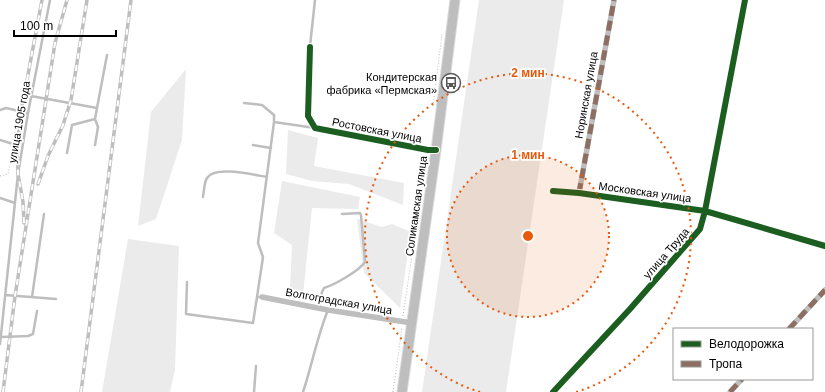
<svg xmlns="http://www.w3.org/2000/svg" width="825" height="392" font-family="Arial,sans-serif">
  <rect width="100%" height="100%" fill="#fff"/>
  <path fill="#ebebeb" d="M479,0h85l-58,392h-84z
    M186,69l-4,71 -26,79 -18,7 13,-114z
    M288,130l30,8 -4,28 90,17 -1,22 -54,-21 -37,-3 -26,-7z
    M282,181l78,16 -2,12 -46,-1 -9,87 -13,-7 2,-43 -18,-12z
    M357,219l25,8 10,-3 19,8 -11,76 -36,-35z
    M128,239l51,7 -4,124 -5,22h-68z"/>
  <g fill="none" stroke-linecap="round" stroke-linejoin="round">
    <g stroke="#dbdbdb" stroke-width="11">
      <path id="primary" d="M402,392l34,-242 19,-150"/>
    </g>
    <path stroke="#b9b9b9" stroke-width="1" stroke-dasharray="1 2" stroke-linecap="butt" d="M433,106l9,-72
      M0,176l8,-2 6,-25
      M403,316l14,-94
      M393,392l9,-65"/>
    <path stroke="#bebebe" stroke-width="2.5" d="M310,46l5,-46
      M31,96l66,12 10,-53
      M244,103l18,2 12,10v7
      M0,110l6,-2 22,5
      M0,140l13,4
      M95,145l3,-18 -3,-8 2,-11
      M253,145l18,3
      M67,153l5,-28 23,-6
      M203,197c1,-6 1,-14 4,-19 8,-13 47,-3 60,-1
      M0,198l15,5
      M187,282l-1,32 67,9 4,-26
      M5,295l51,4
      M32,297l12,-83
      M261,297h-4l6,-40 -5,-14 16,-121 41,6
      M319,308l3,-16 2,-4c10,-3 35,-17 41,-26l-4,-47 -1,-2 -18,1
      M1,337l27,-1 5,-2 4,-23
      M0,344l18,-170 10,-61 22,-113
      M254,392l2,-26
      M303,392c9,-27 14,-55 25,-82"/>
    <path stroke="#bebebe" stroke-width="5.5" d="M310,47l-2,69 7,12 113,22h8
      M553,191l26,2 126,18 120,35
      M579,193l35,-193
      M262,297l66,13 84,13
      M789,329l36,-39
      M553,392l77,-83 70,-80 5,-18 40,-211
      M730,392l12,-13"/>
    <use href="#primary" stroke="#bebebe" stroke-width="9"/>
    <g stroke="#bebebe" stroke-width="3.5">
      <path id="rail" d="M38,184l10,-28 15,-31 8,-25 16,-100
        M24,223l-1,-21 -5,-28 -1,-26 4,-36 21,-112
        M3,392l12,-96 40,-253 12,-43
        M81,392l50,-392"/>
    </g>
    <use href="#rail" stroke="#fff" stroke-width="2" stroke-dasharray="6" stroke-linecap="butt"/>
    <path stroke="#8d6e63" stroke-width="5" stroke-dasharray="10 5" stroke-linecap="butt" d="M579,193l35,-193
      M789,329l36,-39
      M730,392l12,-13"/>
    <g stroke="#fff" stroke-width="8">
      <path id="cycleway" d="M310,47l-2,69 7,12 113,22h8
        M553,191l26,2 126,18 120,35
        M553,392l77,-83 70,-80 5,-18 40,-211"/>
    </g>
    <use href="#cycleway" stroke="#1b5e20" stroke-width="6"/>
  </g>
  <circle cx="528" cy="236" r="81" fill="#e8590c" fill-opacity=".12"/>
  <g fill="none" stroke="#e8590c" stroke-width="2" stroke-dasharray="2 4">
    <circle cx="528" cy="236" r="81"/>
    <path d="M480 392A163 163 0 1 1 576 392"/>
  </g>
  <defs>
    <g id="bus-ring" transform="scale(1)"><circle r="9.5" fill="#fff" stroke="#595959" stroke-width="1.5"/><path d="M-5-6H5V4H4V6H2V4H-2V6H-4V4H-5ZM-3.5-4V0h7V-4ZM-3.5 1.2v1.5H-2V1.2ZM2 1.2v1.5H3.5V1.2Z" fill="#595959"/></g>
  </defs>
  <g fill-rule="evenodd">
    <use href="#bus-ring" x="451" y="83"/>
  </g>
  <g text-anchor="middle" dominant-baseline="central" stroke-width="3.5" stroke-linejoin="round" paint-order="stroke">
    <g font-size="11" fill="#000" stroke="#fff" text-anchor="end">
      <text x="437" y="77">Кондитерская<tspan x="437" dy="13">фабрика «Пермская»</tspan></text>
    </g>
    <g font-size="11" fill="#000" stroke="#fff">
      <text transform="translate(586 95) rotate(-80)">Норинская улица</text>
      <text transform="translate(19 122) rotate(-80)">улица 1905 года</text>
      <text transform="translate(377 130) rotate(11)">Ростовская улица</text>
      <text transform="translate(645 192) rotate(8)">Московская улица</text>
      <text transform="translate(416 206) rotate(-82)">Соликамская улица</text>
      <text transform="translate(666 253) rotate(-49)">улица Труда</text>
      <text transform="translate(339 301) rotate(10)">Волгоградская улица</text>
    </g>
  </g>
  <circle cx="528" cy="236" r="6" fill="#e8590c" stroke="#fff" stroke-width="2"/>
  <g font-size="12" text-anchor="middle" font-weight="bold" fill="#e8590c" stroke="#fff" stroke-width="3.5" stroke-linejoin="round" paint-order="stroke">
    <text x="528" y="77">2 мин</text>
    <text x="528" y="159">1 мин</text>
  </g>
  <rect x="673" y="328" width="140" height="52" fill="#ffffff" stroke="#999999"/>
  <rect x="681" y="341" width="20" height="6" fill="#1b5e20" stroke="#999999"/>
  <text x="709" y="348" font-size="12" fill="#000000">Велодорожка</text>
  <rect x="681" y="361" width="20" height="6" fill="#8d6e63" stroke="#999999"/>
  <text x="709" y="368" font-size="12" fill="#000000">Тропа</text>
  <path d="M14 30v6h102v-6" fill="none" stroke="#000000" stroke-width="2"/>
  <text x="20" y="30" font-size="12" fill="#000000" stroke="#ffffff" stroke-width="3" paint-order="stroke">100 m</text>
</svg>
